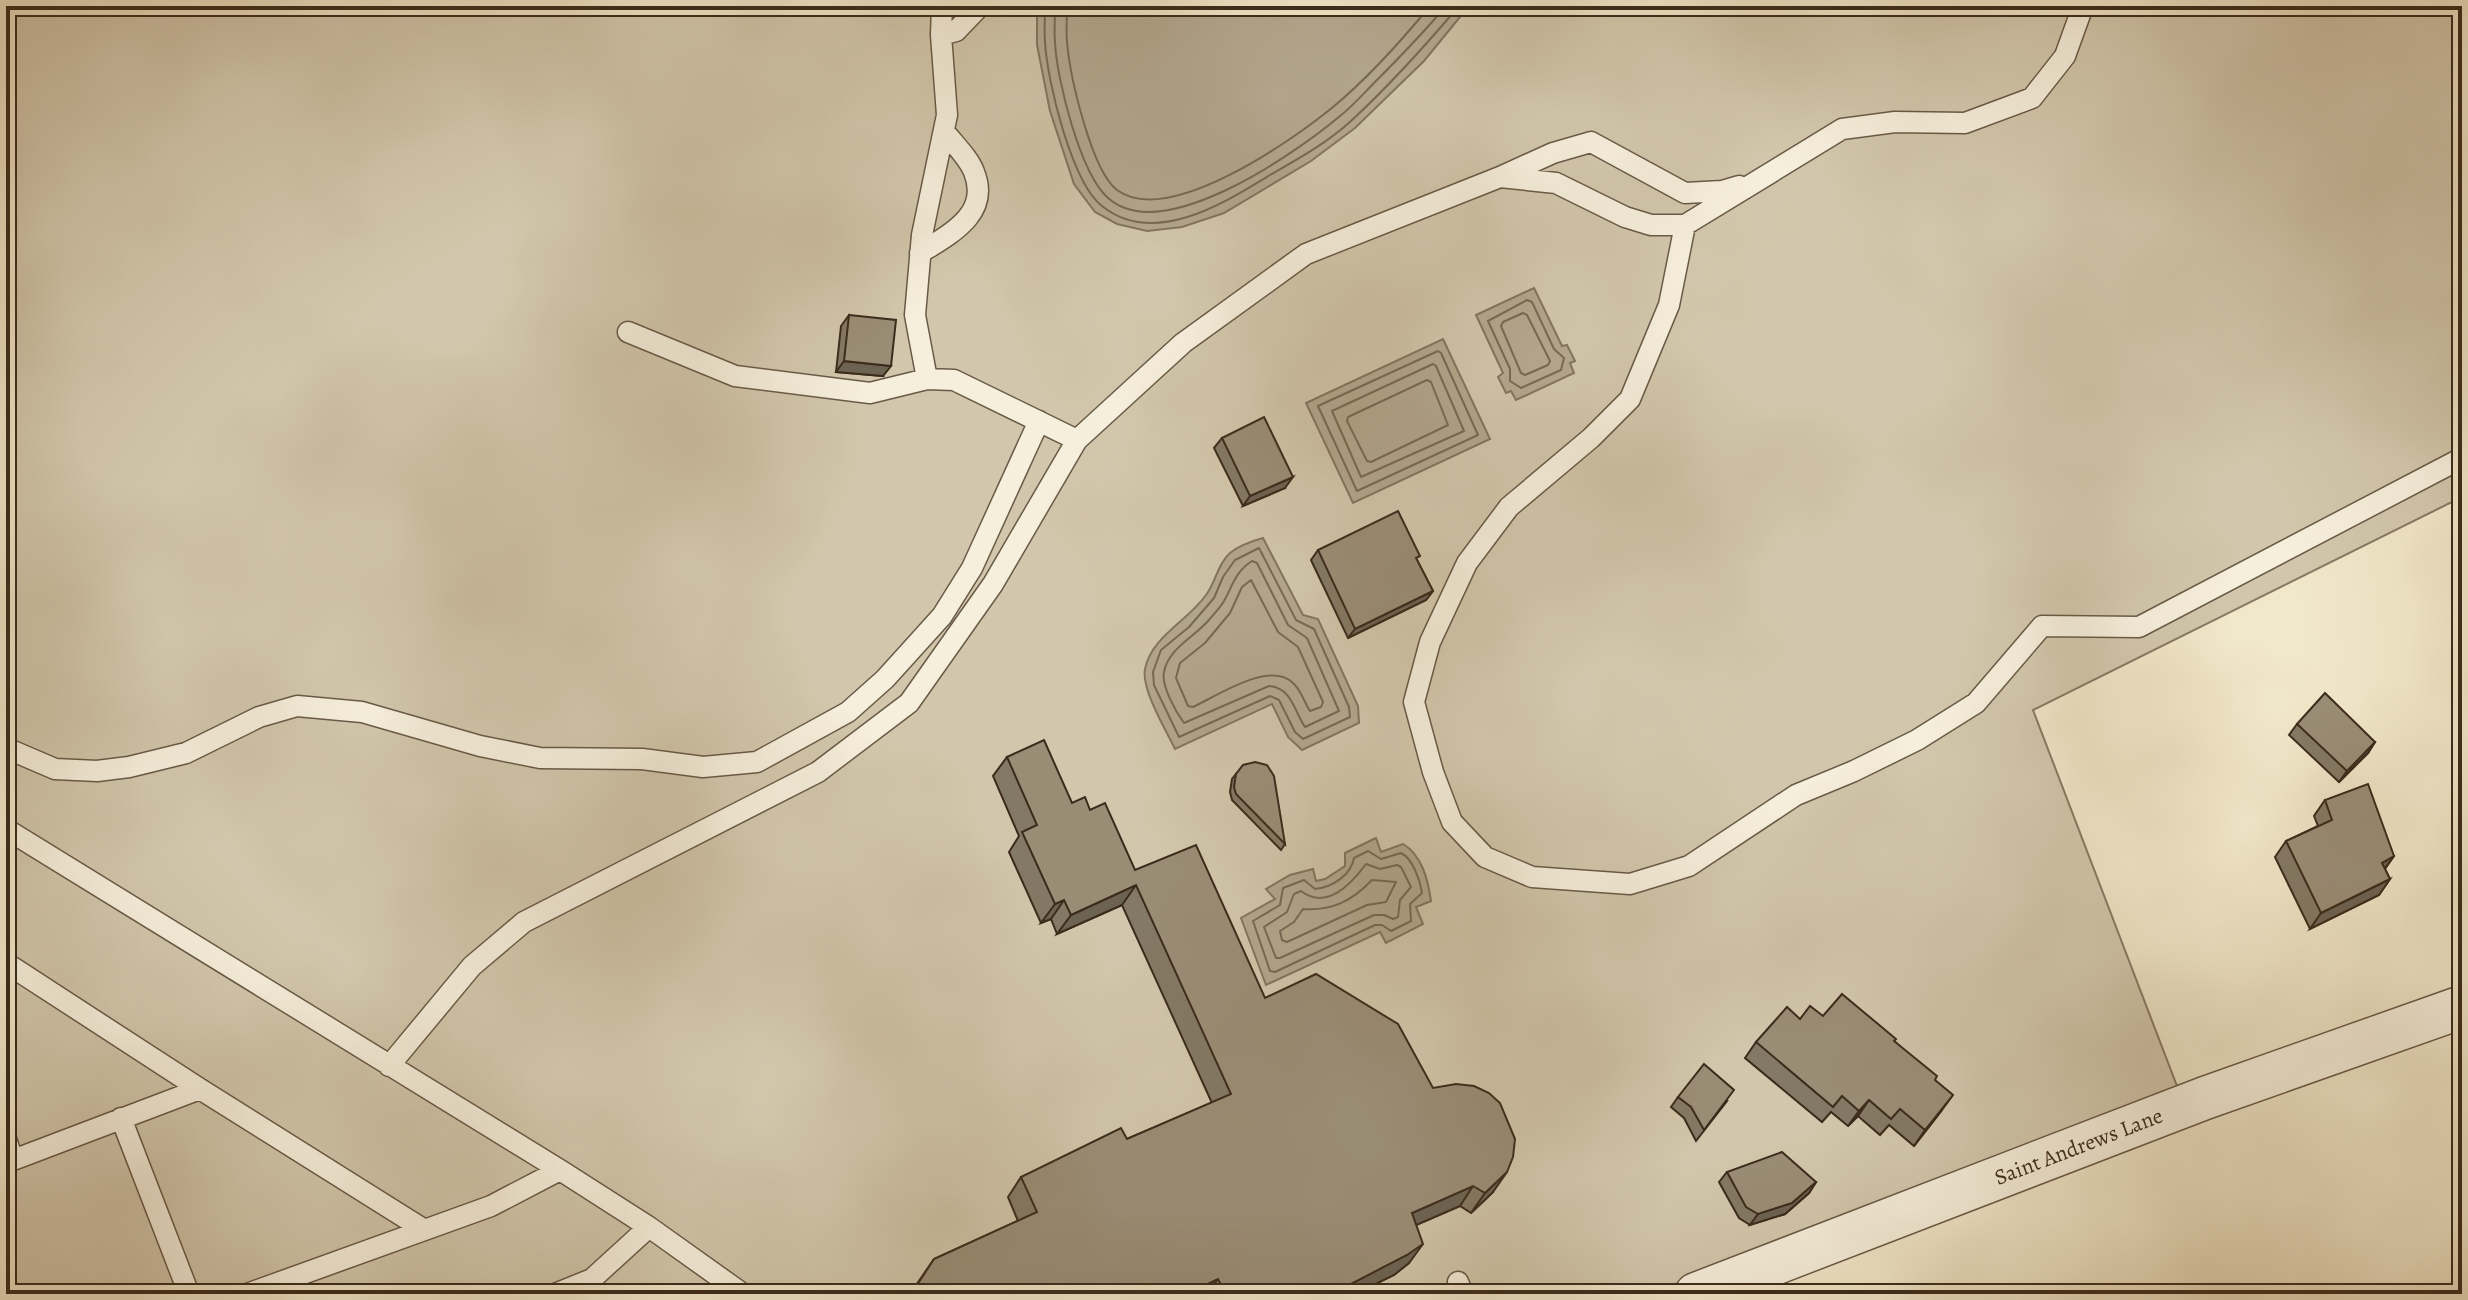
<svg xmlns="http://www.w3.org/2000/svg" width="2468" height="1300" font-family="Alegreya,serif">
  <rect width="100%" height="100%" fill="#f1e7c9"/>
  <filter id="stains"><feTurbulence type="fractalNoise" baseFrequency=".0025" numOctaves="4"/><feColorMatrix values="0 0 0 0 .2 0 0 0 0 .09 0 0 0 0 .02 0 0 0 .5 -.17"/></filter>
  <radialGradient id="worn" r=".72"><stop offset=".6" stop-color="#630" stop-opacity="0"/><stop offset="1" stop-color="#630" stop-opacity=".3"/></radialGradient>
  <path fill="#d2c7ac" stroke="#877964" stroke-width="2" d="M6,6h2456v491l-429,213 147,384 -531,200h-1643z"/>
  <path fill="#b3a78e" stroke="#837560" stroke-width="2" d="M1037,6h432l-45,55 -69,67 -44,33 -87,52 -42,14 -35,4 -30,-7 -22,-12 -21,-28 -24,-73 -13,-66z
    M1534,288l28,58 5,-1 8,16 -5,2 4,10 -58,27 -5,-9 -5,2 -8,-16 5,-4 -27,-58z
    M1443,339l47,100 -137,64 -47,-100z
    M1263,538l40,77 15,4 40,87 1,17 -57,27 -14,-13 -16,-33 -97,45c-9,-19 -34,-60 -30,-80 7,-33 42,-47 61,-74 10,-13 11,-30 24,-42 10,-8 22,-12 33,-15z
    M1376,838l5,14 22,-8c19,11 25,36 28,57l-15,6 7,17 -37,19 -6,-11 -114,53 -25,-67 34,-19 -9,-10 24,-14 23,-6 3,12 9,-2 20,-13v-13z"/>
  <g fill="none" stroke-linecap="round" stroke-linejoin="round">
    <path stroke="#786955" stroke-width="2" d="M1045,6c0,12 -1,24 0,36 2,39 27,141 57,164 52,42 122,-3 168,-31 28,-16 57,-32 81,-54 39,-36 74,-75 108,-115
      M1055,6c0,12 -1,25 0,37 2,37 25,129 52,154 54,51 189,-44 233,-81 13,-10 24,-23 35,-34 25,-25 48,-49 71,-76
      M1067,6c0,12 -1,25 0,36 3,34 24,128 50,148 51,38 176,-50 216,-83 34,-28 69,-67 97,-101
      M1527,300l5,2 22,47 10,9 -3,12 -40,18 -11,-7v-12l-22,-48z
      M1523,313l4,2 23,46 -2,4 -23,10 -4,-2 -20,-47 2,-4z
      M1438,351l3,2 37,82 -121,56 -39,-85z
      M1433,364l3,2 28,65 -103,46 -29,-66z
      M1427,380l4,2 17,43 -77,37 -4,-1 -20,-40 1,-4z
      M1259,548l37,72 18,9 35,78 1,10 -47,22 -8,-7 -16,-32 -9,-4 -91,41 -25,-52 -1,-13 8,-22 28,-23 25,-29 9,-21 12,-17z
      M1252,561l5,2 31,62 19,13 32,73 -34,16c-11,-16 -13,-39 -36,-41l-85,37c-8,-11 -23,-37 -20,-51 4,-23 30,-35 44,-51 5,-6 12,-13 16,-20 9,-16 11,-29 28,-40z
      M1251,580l27,52 20,15 25,55 -2,5 -11,4c-6,-9 -9,-21 -17,-28 -23,-23 -76,13 -100,24l-5,-1 -12,-28 4,-15 25,-20 25,-30 12,-26z
      M1368,851l13,8 20,-6c12,6 19,27 21,40l-12,11 1,17 -20,10 -9,-6h-7l-100,47 -5,-1 -17,-50 27,-16 3,-17 21,-8 11,9c18,-2 36,-14 39,-31z
      M1366,864l14,5 17,-4 4,2 10,20 -11,13 -2,17 -5,2 -9,-4h-10l-94,43h-4l-12,-31 23,-15 7,-18 7,-3c26,20 51,-8 65,-27z
      M1372,880l24,2 -10,20 -19,3 -80,37 -5,-2 -2,-9 14,-9 9,-13c29,2 49,-8 69,-29z"/>
    <g stroke="#695a47" stroke-width="23">
      <path id="lane" d="M941,35l15,-4 24,-25
        M1500,177l53,-24 38,-11 94,51 37,-2 17,-5
        M1685,225l-16,80 -39,94 -39,39 -82,69 -42,56 -37,79 -16,60 19,70 19,50 33,35 47,20 98,7 59,-18 107,-71 58,-24 63,-31 59,-37 66,-77 97,1 323,-169
        M920,253c30,-19 71,-39 54,-81 -5,-14 -21,-29 -30,-41
        M628,332l107,44 135,17 57,-14 27,1 123,60
        M927,379l-12,-64 7,-80 25,-120 -6,-80 1,-29
        M6,748l49,21 42,2 32,-4 57,-14 73,-36 38,-11 65,6 118,34 60,12 102,1 61,8 54,-5 91,-50 37,-33 57,-63 30,-48 67,-147
        M6,829l554,341 89,57 94,67
        M6,963l194,126 223,140
        M389,1066l83,-100 52,-44 294,-150 91,-69 84,-119 84,-144 106,-97 123,-89 194,-77 56,6 69,34 26,8h34l157,-96 53,-7 70,1 67,-25 33,-42 18,-50
        M121,1118l68,176
        M6,1139l7,21 187,-71
        M1458,1282l5,12
        M247,1294l244,-88 69,-36
        M555,1294l37,-15 57,-52"/>
    </g>
    <g stroke="#695a47" stroke-width="45">
      <g id="street">
        <path id="s1" d="M1696,1294l509,-196 257,-91"/>
      </g>
    </g>
    <use href="#lane" stroke="#f6efdc" stroke-width="20"/>
    <use href="#street" stroke="#f6efdc" stroke-width="42"/>
  </g>
  <path fill="#847965" stroke="#3c2b1c" stroke-width="2" d="M849,315l34,61 -47,-4 5,-46z
    M1222,438l63,50 -42,18 -29,-58z
    M1318,550l99,10 16,31 -7,9 -78,38 -37,-78z
    M2297,724l78,18 -7,11 -29,29 -50,-47z
    M1007,757l65,46 18,7 45,60 130,128 168,90 60,104 -22,21 -11,-7 -44,19 -7,38 -15,12 -39,19h-445l24,-35 84,-38 -10,-24 13,-20 106,-38 85,-36 -90,-198 -65,29 -6,-15 -10,4 -32,-71 10,-16 -26,-60z
    M1236,774l49,70 -4,6 -49,-50 -2,-8 2,-13z
    M2325,800l69,56 -9,13 5,10 -11,16 -69,34 -35,-72 11,-16 32,-15 -4,-10z
    M1800,1019l94,22 41,39 7,30 -28,36 -25,-21 -9,10 -22,-19 -10,10 -17,-14 -9,10 -77,-64 11,-16z
    M1678,1097l49,4 -31,40 -12,-23 -13,-11z
    M1727,1172l89,10 -7,11 -24,21 -35,11 -11,-7 -20,-36z"/>
  <path fill="#6c6353" stroke="#3c2b1c" stroke-width="2" d="M844,361l47,5 -8,10 -47,-4z
    M1293,477l-8,11 -42,18 7,-10z
    M1433,591l-7,9 -78,38 7,-9z
    M2375,742l-7,11 -29,29 8,-11z
    M2394,856l-11,15 -1,-8z
    M2390,879l-11,16 -69,34 11,-16z
    M1136,885l-14,20 -65,29 14,-19z
    M1064,900l-13,19 -10,4 14,-19z
    M1953,1095l-11,15 -28,36 11,-16z
    M1869,1100l-11,16 -10,10 11,-15z
    M1507,1172l-14,20 -22,21 14,-20z
    M1816,1182l-7,11 -24,21 -35,11 8,-11z
    M1473,1186l-13,20 -62,27 14,-20z
    M1423,1244l-14,19 -15,12 -39,19h-16l6,-7z
    M1218,1279l-11,15h-21z"/>
  <path fill="#9a8d76" stroke="#3c2b1c" stroke-width="2" d="M849,315l47,5 -5,46 -47,-5z
    M1264,417l29,60 -43,19 -28,-58z
    M1398,511l22,45 -4,2 17,33 -78,38 -37,-79z
    M2325,693l50,49 -28,29 -50,-47z
    M1044,740l28,63 13,-6 5,13 15,-7 30,67 61,-25 69,153 51,-24 82,50 35,64 23,-4 18,2 15,7 11,10 15,36 -2,18 -6,15 -22,21 -12,-7 -61,27 11,31 -16,11 -62,32 3,7h-122l-8,-15 -32,15h-271v-6l19,-29 103,-47 -16,-35 100,-49 6,11 104,-45 -95,-209 -65,30 -7,-15 -9,4 -33,-72 15,-7 -30,-68z
    M1255,762l12,3 7,11 11,68 -49,-50 -2,-7 2,-13 7,-9z
    M2368,784l26,72 -12,7 8,16 -69,34 -35,-72 46,-21 -7,-20z
    M1842,994l54,45 -2,2 43,35 -2,4 18,15 -28,35 -25,-21 -9,10 -22,-19 -10,11 -17,-15 -9,11 -77,-65 31,-35 13,12 10,-13 13,10z
    M1704,1064l30,26 -30,40 -13,-23 -13,-10z
    M1782,1152l34,30 -24,21 -34,11 -12,-7 -19,-35z"/>
  <g text-anchor="middle" dominant-baseline="central" stroke-width="6" stroke-linejoin="round" paint-order="stroke">
    <g font-size="22" fill="#3c2b1c" stroke="#f6efdc">
      <text stroke="none"><textPath href="#s1" startOffset="410">Saint Andrews Lane</textPath></text>
    </g>
  </g>
  <rect width="2468" height="1300" fill="none" stroke="#f1e7c9" stroke-width="32"/>
  <rect x="8" y="8" width="2452" height="1284" fill="none" stroke="#3c2b1c" stroke-width="4"/>
  <rect x="16" y="16" width="2436" height="1268" fill="none" stroke="#3c2b1c" stroke-width="2"/>
  <rect width="100%" height="100%" filter="url(#stains)"/>
  <rect width="100%" height="100%" fill="url(#worn)"/>
</svg>
